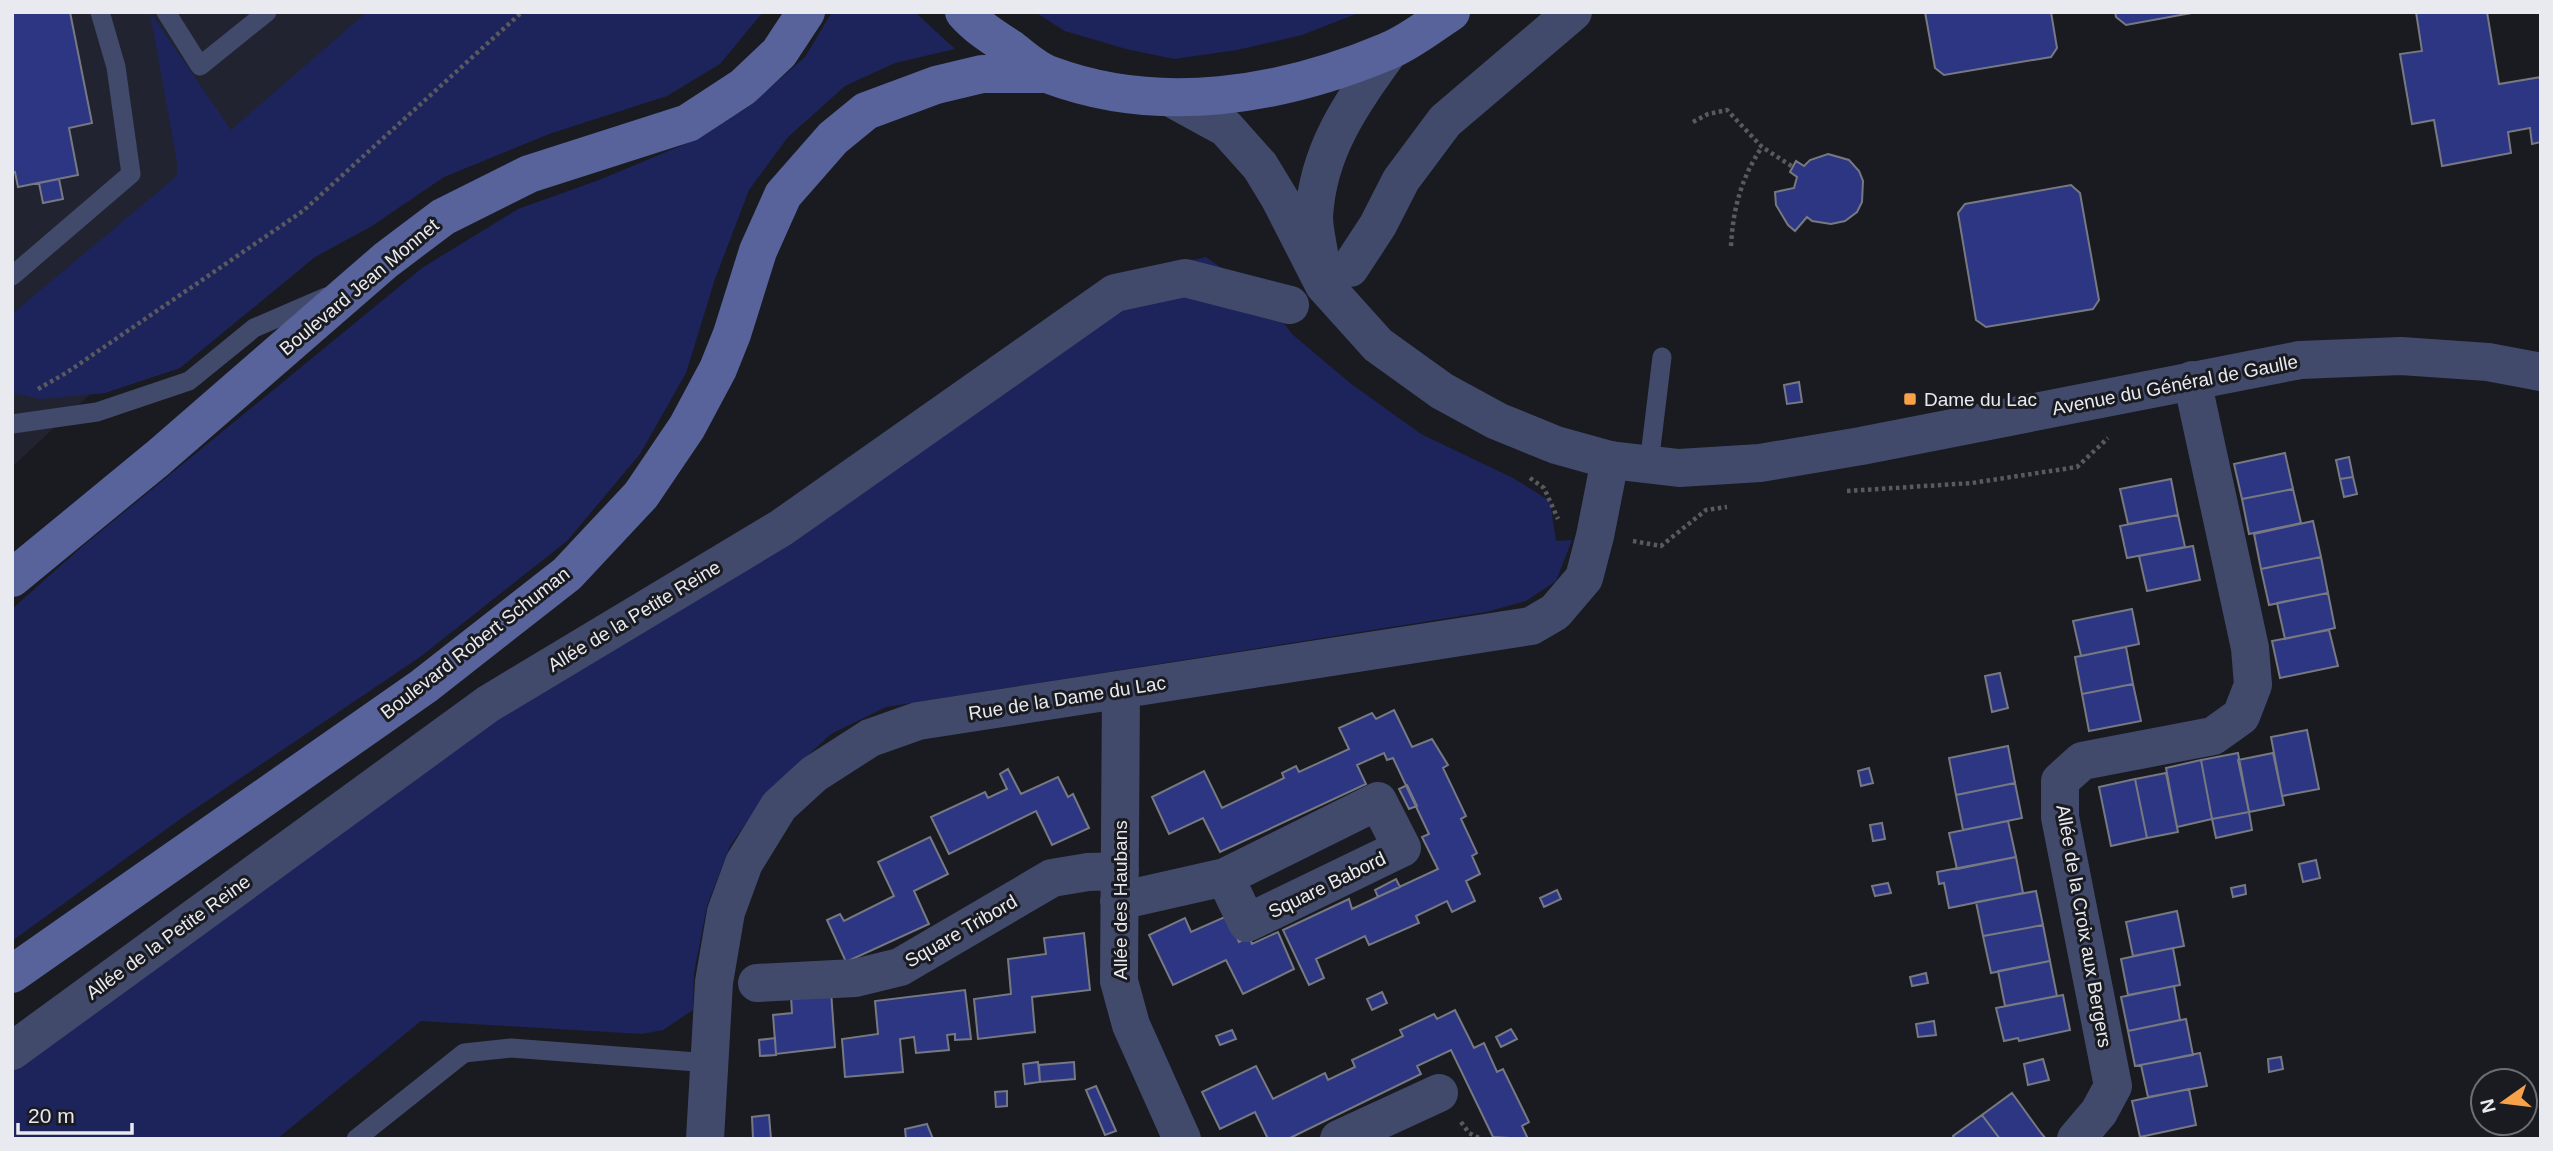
<svg xmlns="http://www.w3.org/2000/svg" width="2553" height="1151" font-family="Helvetica,sans-serif">
  <rect width="100%" height="100%" fill="#191b21"/>
  <path fill="#212430" d="M12,12h487l-487,455z"/>
  <path fill="#1d245b" d="M150,12l81,118 136,-118h396l-43,52 -53,32 -118,38 -105,43 -72,49 -57,31 -135,111 -75,25 -65,6 -28,-6v-79l165,-138v-14z
    M832,12h83l40,37 -60,14 -50,23 -57,51 -39,53 -34,89 -29,94 -46,81 -73,87 -147,116 -237,160 -171,124v-332l72,-64 338,-277 96,-59 81,-29 91,-38 58,-35 57,-50z
    M1035,12h326l-59,23 -65,15 -63,9 -48,-10 -61,-18z
    M1206,257l60,42 26,35 58,49 71,51 92,44 37,23 6,40 16,-1 -16,41 -30,20 -40,11 -600,95 -55,27 -64,59 -37,53 -23,60 -13,67 -1,37 -30,20 -21,4 -221,-13 -144,118h-265v-99l1097,-761z"/>
  <path fill="#2c3682" stroke="#777982" stroke-width="2" d="M12,12h58l22,111 -23,5 9,47 -60,12 -3,-15 -3,1z
    M1925,12h126l6,36 -6,9 -107,18 -9,-7z
    M2115,12h82l-71,13 -10,-8z
    M2416,12h71l12,72 42,-7v65l-9,2 -2,-16 -22,4 3,21 -69,13 -8,-46 -22,4 -12,-70 22,-3z
    M1828,154l21,6 10,11 4,10 -1,21 -5,10 -12,9 -14,3 -19,-3 -5,-4 -12,14 -7,-6 -12,-20 -1,-13 19,-4 3,-11 -7,-5 6,-11 8,5 6,-6z
    M59,179l4,20 -20,4 -4,-20z
    M2071,185l9,8 19,107 -6,9 -107,18 -10,-7 -18,-107 7,-9z
    M1799,382l3,20 -15,2 -3,-19z
    M2285,453l8,36 -51,10 -8,-35z
    M2349,457l4,20 -13,2 -4,-19z
    M2353,477l4,17 -13,3 -4,-18z
    M2171,479l7,36 -50,9 -8,-35z
    M2293,489l8,34 -52,11 -7,-35z
    M2178,515l7,32 -58,11 -7,-32z
    M2313,521l8,36 -60,12 -7,-35z
    M2193,546l7,34 -53,11 -8,-35z
    M2321,557l7,36 -59,12 -8,-36z
    M2328,593l7,35 -50,11 -8,-36z
    M2132,609l7,35 -58,12 -8,-35z
    M2329,630l9,36 -58,12 -8,-37z
    M2126,647l7,37 -51,10 -7,-37z
    M2000,673l8,35 -16,4 -7,-36z
    M2133,684l8,37 -52,10 -7,-37z
    M1394,710l18,37 20,-8 16,26 -5,3 23,48 -5,3 16,34 -5,3 8,18 -14,7 9,20 -23,11 -5,-11 -31,15 3,7 -50,22 -4,-9 -49,23 8,19 -15,7 -26,-55 66,-31 3,10 86,-40 -16,-32 7,-3 -36,-76 -6,2 -3,-7 -27,12 9,19 -146,68 -17,-34 -34,16 -17,-37 52,-26 18,37 62,-30 -2,-5 14,-7 3,6 50,-23 -10,-21 33,-15 4,6z
    M2307,730l12,59 -37,7 -11,-59z
    M2008,746l7,37 -59,12 -7,-37z
    M2238,753l11,59 -37,7 -11,-59z
    M2273,753l11,52 -35,7 -11,-52z
    M2201,760l11,59 -35,8 -11,-59z
    M1869,768l4,15 -12,3 -3,-15z
    M1008,769l13,25 37,-17 10,20 5,-3 16,34 -37,17 -16,-34 -87,43 -18,-37 54,-25 3,6 19,-9 -7,-15z
    M2166,773l12,59 -31,6 -12,-59z
    M2135,779l12,59 -36,8 -12,-59z
    M2015,783l7,35 -59,12 -7,-35z
    M1407,785l10,21 -8,3 -10,-20z
    M2249,812l3,18 -36,8 -4,-19z
    M2008,821l8,36 -59,12 -8,-36z
    M1882,823l3,16 -12,2 -3,-16z
    M930,837l18,37 -34,17 15,33 -83,38 -19,-42 13,-6 4,7 50,-25 -16,-34z
    M2016,857l7,36 -74,15 -5,-25 -5,1 -2,-12z
    M2316,860l4,18 -17,4 -4,-18z
    M1396,879l4,8 -22,10 -3,-7z
    M1888,883l3,10 -16,3 -3,-10z
    M2245,885l1,9 -13,3 -2,-9z
    M1557,890l4,9 -17,8 -4,-9z
    M2036,891l7,34 -60,11 -7,-34z
    M2177,911l7,35 -51,10 -7,-34z
    M1227,916l12,26 10,-6 3,8 26,-12 16,37 -51,25 -17,-34 -53,25 -24,-50 36,-17 6,14z
    M2043,925l7,36 -59,12 -8,-37z
    M1084,933l6,57 -58,7 3,35 -57,7 -4,-40 37,-5 -3,-35 38,-5 -2,-16z
    M2173,948l7,37 -52,10 -7,-36z
    M2050,961l7,35 -52,10 -7,-35z
    M1926,973l2,10 -16,3 -2,-9z
    M2174,986l6,34 -52,11 -7,-34z
    M965,990l6,49 -16,1v-6l-8,1 2,15 -33,3 -2,-16 -14,2 3,33 -58,5 -3,-38 36,-5 -3,-33z
    M831,991l4,56 -59,7 -3,-39 19,-2 -1,-17z
    M1382,992l5,11 -15,7 -5,-11z
    M2063,995l7,35 -51,11 -1,-3 -14,3 -8,-33z
    M1455,1010l19,38 10,-5 13,29 6,-3 26,53 -7,4 6,13 -35,-2 -42,-87 -34,16 4,8 -133,65h-20l-13,-27 -35,17 -18,-37 54,-26 17,33 52,-26 3,7 27,-13 -3,-7 51,-24 -3,-6 34,-16 3,5z
    M2186,1019l7,36 -58,11 -7,-35z
    M1934,1021l2,14 -18,2 -2,-13z
    M1511,1029l6,10 -16,8 -5,-10z
    M1232,1030l4,9 -16,6 -4,-9z
    M775,1038l1,17 -16,1 -1,-16z
    M2200,1053l7,33 -59,11 -7,-32z
    M2281,1057l2,12 -14,3 -1,-13z
    M2043,1059l6,21 -21,5 -4,-21z
    M1038,1062l2,20 -15,2 -2,-20z
    M1074,1062l1,17 -35,3 -1,-17z
    M1096,1086l20,45 -11,4 -19,-45z
    M2189,1089l7,36 -56,12 -8,-36z
    M1007,1091v15l-11,1 -1,-15z
    M2012,1093l29,40 5,6h-46l-18,-24z
    M769,1115l2,24h-18l-1,-22z
    M1982,1115l18,24h-45l-2,-3z
    M927,1124l6,15h-27l-1,-10z"/>
  <g fill="none" stroke-linecap="round" stroke-linejoin="round">
    <path stroke="#585a5f" stroke-width="4.5" stroke-dasharray="3.5 3.5" stroke-linecap="butt" d="M1693,122l15,-8 19,-4 35,37 31,20
      M1731,246c2,-37 10,-68 31,-99
      M38,389l28,-16 237,-162 219,-199
      M1530,478l14,10 14,31
      M1847,491l125,-8 105,-16 31,-29
      M1633,541l28,5 45,-36 21,-3
      M1461,1122l8,11 12,6"/>
    <path stroke="#424a6c" stroke-width="19" d="M166,12l34,54 67,-54
      M12,276l119,-102 -15,-107 -16,-55
      M12,424l85,-12 92,-31 65,-53 72,-31
      M1649,464l13,-107
      M356,1139l108,-86 47,-5 199,15"/>
    <path stroke="#424a6c" stroke-width="38" d="M1350,268l28,-43 23,-45 44,-59 128,-109
      M1121,690l-2,291 12,44 51,114
      M1119,901l106,-24 153,-76 24,47 -155,75 -22,-46
      M757,983l98,-5 45,-11 152,-89 36,-6 32,-1
      M12,1051l476,-347 293,-176 334,-235 70,-15 105,27
      M705,1139l9,-157 12,-70 18,-49 35,-57 35,-32 56,-36 48,-17 613,-95 24,-14 29,-34 11,-42 15,-76
      M1339,1139l100,-46
      M2076,1139l23,-27 14,-26 -53,-269v-36l22,-20 131,-25 28,-20 12,-31 -3,-37 -58,-268"/>
    <path stroke="#424a6c" stroke-width="38" d="M1173,99l53,29 34,38 20,33 44,86 54,60 64,46 55,30 59,24 54,15 69,8 81,-5 101,-17 439,-86 101,-4 87,6 53,10
      M1320,259c-2,-14 -6,-29 -6,-43 4,-67 38,-113 76,-166"/>
    <path stroke="#57639a" stroke-width="38" d="M964,12c13,15 29,25 46,36 12,9 26,22 40,27 110,41 231,21 338,-24 22,-9 43,-26 63,-39
      M12,578l146,-120 228,-198 57,-43 86,-43 159,-51 55,-36 36,-34 27,-41
      M12,974l412,-288 143,-112 74,-79 46,-68 31,-58 14,-35 26,-83 25,-56 50,-57 33,-27 70,-26 46,-11h65"/>
  </g>
  <rect fill="#f7a149" stroke="#191b21" stroke-width="2.5" x="1903" y="392" width="14" height="14" rx="3.5"/>
  <g text-anchor="middle" dominant-baseline="central" stroke-width="6" stroke-linejoin="round" paint-order="stroke">
    <g font-size="19" fill="#e9eaef" stroke="#191b21">
      <text transform="translate(359 287) rotate(-40)">Boulevard Jean Monnet</text>
      <text transform="translate(2175 385) rotate(-11)">Avenue du Général de Gaulle</text>
      <text transform="translate(634 616) rotate(-31)">Allée de la Petite Reine</text>
      <text transform="translate(475 643) rotate(-38)">Boulevard Robert Schuman</text>
      <text transform="translate(1067 698) rotate(-9)">Rue de la Dame du Lac</text>
      <text transform="translate(1327 885) rotate(-26)">Square Babord</text>
      <text transform="translate(1120 900) rotate(-90)">Allée des Haubans</text>
      <text transform="translate(2084 926) rotate(80)">Allée de la Croix aux Bergers</text>
      <text transform="translate(961 931) rotate(-30)">Square Tribord</text>
      <text transform="translate(168 937) rotate(-36)">Allée de la Petite Reine</text>
    </g>
    <g font-size="19" fill="#e9eaef" stroke="#191b21" text-anchor="start">
      <text x="1924" y="399">Dame du Lac</text>
    </g>
  </g>
  <rect width="2553" height="1151" fill="none" stroke="#e9eaef" stroke-width="28"/>
  <g transform="translate(2504 1102) rotate(256)"><circle r="33" fill="#191b21" stroke="#6c6e73" stroke-width="2"/>
  <path d="M0-5L12 26L0 18L-12 26Z" fill="#f7a149"/>
  <text y="-10" font-size="19" font-weight="bold" text-anchor="middle" fill="#e9eaef">N</text>
  </g>
  <path d="M18 1123v10h114v-10" fill="none" stroke="#e9eaef" stroke-width="3.5"/>
  <text x="28" y="1123" font-size="21" fill="#e9eaef" stroke="#191b21" stroke-width="5" paint-order="stroke">20 m</text>
</svg>
